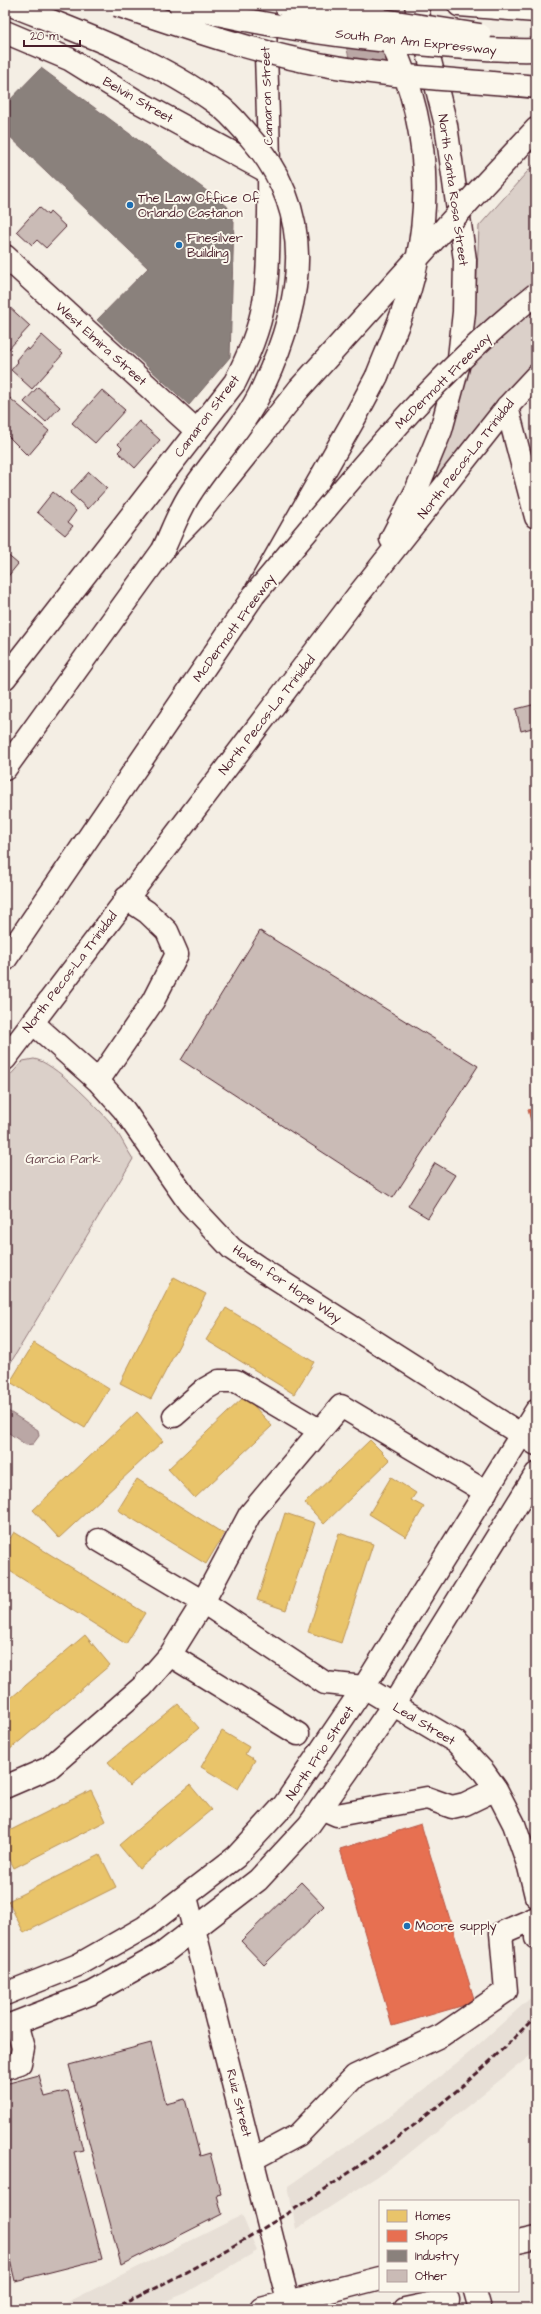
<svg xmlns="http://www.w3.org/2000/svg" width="541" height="2314" font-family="'Architects Daughter',sans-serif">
  <rect width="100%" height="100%" fill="#f4eee4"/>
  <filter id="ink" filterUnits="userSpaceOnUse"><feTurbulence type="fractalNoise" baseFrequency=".025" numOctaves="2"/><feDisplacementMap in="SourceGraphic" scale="8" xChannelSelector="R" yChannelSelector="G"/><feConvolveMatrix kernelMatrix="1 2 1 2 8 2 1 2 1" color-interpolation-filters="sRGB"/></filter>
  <g filter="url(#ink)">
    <path fill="#e7dfd6" d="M536,1993v58l-144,116 -96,62 -8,-43 106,-73 75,-60z
      M242,2215l15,36 -71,42 -40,16h-98l12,-3z"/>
    <path fill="#dbd0c9" stroke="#92787a" d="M536,162v199l-20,19 -87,113 30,-92 17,-104 3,-71z
      M34,1059c20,3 62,47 76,63 9,11 15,25 23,37l-128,213v-291l18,-20z"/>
    <path fill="#baa7a5" stroke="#8d7174" d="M336,5h36l21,69 -41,-4z
      M5,1409l33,21 1,6 -6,8 -7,1 -17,-12h-4z"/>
    <path fill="#e9c46a" stroke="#b99257" d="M174,1277l32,17 -55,105 -31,-16z
      M226,1308l88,54 -20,32 -88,-54z
      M34,1343l75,46 -24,39 -75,-46z
      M245,1396l27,30 -77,72 -27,-29z
      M137,1412l26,29 -104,97 -26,-28z
      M370,1440l20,20 -66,64 -19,-21z
      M391,1477l25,16 -5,7 13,7 -18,30 -37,-23z
      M137,1479l87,55 -18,30 -88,-54z
      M285,1513l30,10 -29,87 -29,-10z
      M14,1532l131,81 -19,31 -121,-76v-21z
      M339,1533l34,11 -32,99 -33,-11z
      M85,1635l25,30 -102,86 -3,-3v-45z
      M178,1704l21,24 -70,58 -21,-24z
      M222,1731l27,16 -4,7 10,6 -17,29 -37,-22z
      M190,1785l21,25 -72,59 -20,-24z
      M91,1790l15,31 -92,47 -9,-18v-17z
      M100,1855l16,32 -92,46 -16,-32z"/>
    <path fill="#e76f51" stroke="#b85746" d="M536,1108v27h-1l-7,-25z
      M421,1824l54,178 -83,24 -52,-177z"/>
    <path fill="#8a817c" stroke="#776464" d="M41,68l186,138 7,16 -4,135 -41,48 -92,-85 51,-52 -143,-136v-27z"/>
    <path fill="#cabbb6" stroke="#4a1f2b" d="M39,207l9,8 2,-3 16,15 -20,21 -9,-8 -5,5 -15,-14z
      M5,303l25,23 -25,27z
      M42,335l21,19 -31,35 -21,-19 7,-8 -2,-2 10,-12 3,2z
      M38,387l22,20 -14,15 -22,-20z
      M102,390l23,20 -30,33 -23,-20z
      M5,394l44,37 -21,25 -23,-23z
      M139,421l21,19 -25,28 -17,-16 4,-4 -4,-4z
      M89,472l18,16 -19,21 -18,-16z
      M53,492l23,19 -8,11 5,4 -8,9 -28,-23z
      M5,553l13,11 -13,16z
      M536,704v23l-15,4 -5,-22z
      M260,931l218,135 -85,132 -212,-138z
      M435,1163l20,12 -27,43 -20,-12z
      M301,1882l23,24 -60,59 -23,-24z
      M151,2043l15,61 19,-5 15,57 10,-3 11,41 -4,1 5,19 -101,51 -52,-200z
      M39,2075l6,22 23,-6 15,59 -9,2 28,107 -87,22 -5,-21 -5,1v-177z"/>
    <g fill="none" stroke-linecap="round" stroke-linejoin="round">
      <g stroke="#4a1f2b" stroke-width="25">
        <path id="minor" d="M5,256l192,175
          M507,407l29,110
          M33,1023l65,58 26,29 65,93 43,46 26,18 278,177
          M98,1081l55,-80 24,-47 -10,-23 -20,-19 -21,-14
          M174,1416l31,-27 14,-8h17l83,49
          M486,1492l-145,-86 -91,108 -47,88 122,81 39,4 92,55 28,30 12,17 18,35 15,43 7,29
          M170,1655l128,79
          M5,1787l44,-19 93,-81 28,-32 33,-53 -104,-62
          M321,1808l16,7 90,-17 25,9 13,-3 31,-15
          M186,1897l104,412
          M536,1932v6
          M5,2068l15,-5 3,-15 -7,-25
          M253,2159l45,-24 57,-59 87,-41 64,-44 -5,-58 35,-15
          M518,2242l18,-4
          M475,2291l5,18
          M261,2309l119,-31
          M405,2309l43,-9"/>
      </g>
      <g stroke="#4a1f2b" stroke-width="25">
        <path id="major" d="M5,32l64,27 66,41 135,73
          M391,539l25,-48 25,-61 17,-63 6,-55 1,-52 -19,-135 -30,-120
          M5,678l230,-296c13,-26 24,-51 29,-80 5,-28 4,-58 5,-87 1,-70 -2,-140 -5,-210
          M5,1059l353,-464 149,-188 29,-31
          M5,1994l73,-29 67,-38 91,-70 48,-52 80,-118 172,-276
          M5,2027l87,-34 70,-39 96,-74 51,-55 38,-53 46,-67 143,-231"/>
      </g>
      <g stroke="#4a1f2b" stroke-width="25">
        <path id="highway" d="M459,5l77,6
          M481,188l55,-59
          M5,769l158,-219 39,-40 97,-121
          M5,960l249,-365 99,-174 24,-45"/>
      </g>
      <use href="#minor" stroke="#fbf7ec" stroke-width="22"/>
      <use href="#major" stroke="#fbf7ec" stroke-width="22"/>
      <use href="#highway" stroke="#fbf7ec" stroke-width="22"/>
      <path stroke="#4a1f2b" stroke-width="3" stroke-dasharray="6 3" stroke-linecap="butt" d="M112,2309c132,-62 263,-145 372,-242 18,-17 35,-34 52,-51"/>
      <g stroke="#4a1f2b" stroke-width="25" stroke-linecap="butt">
        <path id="highway-bridge" d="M11,5c70,28 145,54 206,99 12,8 22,21 31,31 70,77 56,165 15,252 -17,38 -48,69 -71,104 -12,17 -20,40 -29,59
          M117,5c67,22 133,46 202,59 72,14 144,15 217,23
          M180,5c82,21 166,33 250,40 36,3 71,6 106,5
          M285,5l195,30
          M370,5c59,91 69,198 35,300 -8,24 -19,48 -28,71
          M299,389l182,-201
          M254,595c89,-105 173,-216 282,-301"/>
      </g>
      <use href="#highway-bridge" stroke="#fbf7ec" stroke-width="22"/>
    </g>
  </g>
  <g fill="#1f6fb2" stroke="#fbf7ec" stroke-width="1.5">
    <circle cx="130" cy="205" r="4"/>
    <circle cx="179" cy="245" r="4"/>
    <circle cx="407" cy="1926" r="4"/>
  </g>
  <g text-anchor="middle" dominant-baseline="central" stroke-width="4" stroke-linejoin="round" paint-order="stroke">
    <g font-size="13" fill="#4a1f2b" stroke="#fbf7ec">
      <text transform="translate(416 42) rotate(6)">South Pan Am Expressway</text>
      <text transform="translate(267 96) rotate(-92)">Camaron Street</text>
      <text transform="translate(138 100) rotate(30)">Belvin Street</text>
      <text transform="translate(453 190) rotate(82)">North Santa Rosa Street</text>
      <text transform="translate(101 344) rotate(42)">West Elmira Street</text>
      <text transform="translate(443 381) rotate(-45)">McDermott Freeway</text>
      <text transform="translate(207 416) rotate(-53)">Camaron Street</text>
      <text transform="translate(466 459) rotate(-52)">North Pecos-La Trinidad</text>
      <text transform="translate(234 628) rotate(-54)">McDermott Freeway</text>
      <text transform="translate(267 715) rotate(-52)">North Pecos-La Trinidad</text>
      <text transform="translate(70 972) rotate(-53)">North Pecos-La Trinidad</text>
      <text transform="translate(287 1284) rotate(34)">Haven for Hope Way</text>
      <text transform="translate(424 1724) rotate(31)">Leal Street</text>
      <text transform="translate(320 1753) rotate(-56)">North Frio Street</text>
      <text transform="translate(239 2103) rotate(76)">Ruiz Street</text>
    </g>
    <g font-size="13" fill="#4a1f2b" stroke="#fbf7ec" text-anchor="start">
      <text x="138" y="198">The Law Office Of<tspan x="138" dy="15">Orlando Castanon</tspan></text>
      <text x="187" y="238">Finesilver<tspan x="187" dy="15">Building</tspan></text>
      <text x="415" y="1926">Moore supply</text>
    </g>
    <g font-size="13" fill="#6e4b52" stroke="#fbf7ec">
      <text x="63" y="1159">Garcia Park</text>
    </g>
  </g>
  <rect width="541" height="2314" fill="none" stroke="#fbf7ec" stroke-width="20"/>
  <rect x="10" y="10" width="521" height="2294" fill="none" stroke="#4a1f2b" stroke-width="1.5" filter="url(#ink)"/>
  <rect x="379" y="2200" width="140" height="92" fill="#fbf7ec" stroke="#b4a19f"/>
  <rect x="387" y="2210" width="20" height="12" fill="#e9c46a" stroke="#b4a19f"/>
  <text x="415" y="2220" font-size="12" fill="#4a1f2b">Homes</text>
  <rect x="387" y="2230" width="20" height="12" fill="#e76f51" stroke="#b4a19f"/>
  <text x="415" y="2240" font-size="12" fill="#4a1f2b">Shops</text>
  <rect x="387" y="2250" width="20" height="12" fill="#8a817c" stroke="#b4a19f"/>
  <text x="415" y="2260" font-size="12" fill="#4a1f2b">Industry</text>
  <rect x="387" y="2270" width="20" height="12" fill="#cabbb6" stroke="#b4a19f"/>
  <text x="415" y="2280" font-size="12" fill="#4a1f2b">Other</text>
  <path d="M24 40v6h56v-6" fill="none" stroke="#4a1f2b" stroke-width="2"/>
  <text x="30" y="40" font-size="12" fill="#4a1f2b" stroke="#fbf7ec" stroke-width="3" paint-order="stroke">20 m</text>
</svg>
